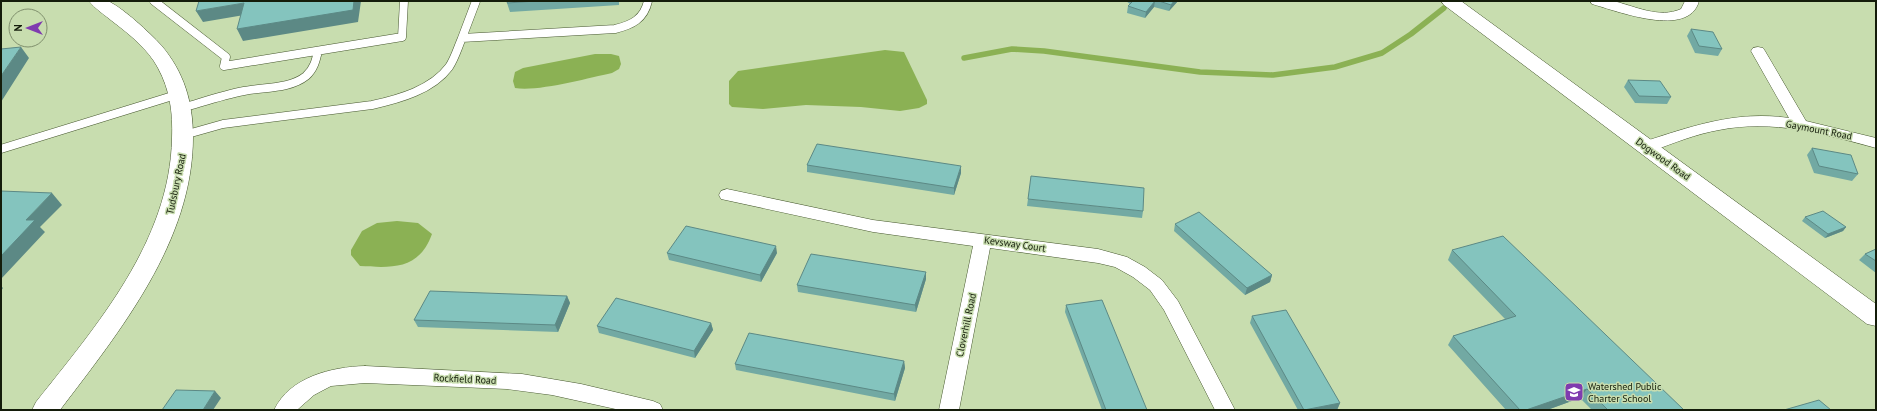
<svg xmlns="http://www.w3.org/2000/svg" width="1877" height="411" font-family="'PT Sans',sans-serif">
  <rect width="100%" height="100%" fill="#c8ddaf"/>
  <path fill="#8bb154" d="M885,50l19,2 23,48v4l-8,4 -19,3 -39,-4 -55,-2 -43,4 -31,-2 -3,-3v-23l9,-10z
    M595,54h16l8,2 2,8 -2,5 -7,4c-24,5 -74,19 -97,15l-2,-7 2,-9 8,-4z
    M397,221l21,2 14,11c-13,36 -40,34 -72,32l-9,-11v-5l11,-19 15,-8z"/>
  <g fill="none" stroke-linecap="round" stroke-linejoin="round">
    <path stroke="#8bb154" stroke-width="5.5" d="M964,58l48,-9 32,2 156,21 73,3 62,-8 47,-14 29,-19 33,-26"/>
    <g stroke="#47582f" stroke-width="9">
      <path id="lane" d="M154,1l72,56 -2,9 178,-29 2,-36
        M462,38l14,-37
        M182,108c21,-6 41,-13 62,-17 20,-4 46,-2 62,-15 8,-7 10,-16 12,-25
        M184,135l39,-11 149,-19c27,-6 60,-15 77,-38 6,-9 9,-20 13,-29l153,-9c17,-4 29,-10 33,-28
        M1,149l178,-55"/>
    </g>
    <g stroke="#47582f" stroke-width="1">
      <path id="street" d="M1590,1c7,0 16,-1 23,0 22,5 46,18 68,8l4,-8h14c-10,38 -82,10 -107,3z
        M1758,47l5,1 2,3 41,70 70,17v10c-52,-14 -103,-29 -157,-18 -23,4 -45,13 -67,21l-6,1 -6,-1 -2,-4 2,-4c49,-16 96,-33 149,-25l-38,-67 2,-3z
        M727,189l146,31 225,29 29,8 18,10 17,13 16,21 57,109h-20l-51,-100 -14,-20 -17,-13 -18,-10 -17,-4 -108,-15 -31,162h-20l34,-164 -100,-14 -152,-33 -2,-4 2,-4z
        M365,366l157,8 59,10 72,17 7,3 3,6h-43l-68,-15 -45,-6 -142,-6 -34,3 -17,9 -17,15h-23c16,-33 57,-43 91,-44z"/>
    </g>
    <g stroke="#47582f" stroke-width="1">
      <path id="secondary" d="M89,1c6,0 16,-1 21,1 15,8 39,30 51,43 23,27 32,57 32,92 0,104 -73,194 -133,273h-28l4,-8c61,-77 134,-161 136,-264 1,-25 -2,-48 -14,-70 -10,-19 -29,-34 -46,-47 -7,-6 -17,-12 -23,-20z
        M1441,1h20l415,303v22l-9,-2 -423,-319z"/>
    </g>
    <use href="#lane" stroke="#fff" stroke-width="8"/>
    <use href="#street" fill="#fff" fill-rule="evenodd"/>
    <use href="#secondary" fill="#fff" fill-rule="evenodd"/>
  </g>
  <path fill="#72a9a3" d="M508,1h111v4l-109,7 -3,-9z
    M1126,1h52l-9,10 -15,-4 -9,11 -18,-5 1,-7 2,-2z
    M1691,29l31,20 -4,7 -23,-3 -8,-17z
    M1628,80l43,17 -4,7 -32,-1 -11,-16z
    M1812,148l46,26 -6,7 -38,-8 -7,-18z
    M807,165l154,8 -7,22 -147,-23z
    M1028,199l115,12 -1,7 -115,-12z
    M1805,217l41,10 -3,4 -18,7 -23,-17z
    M1175,224l97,51 -2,7 -25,13 -71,-64z
    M1876,249v24l-17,-13 6,-6z
    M1452,250l232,160h-92l-12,-12 -33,12h-41l-58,-65 5,-9 52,-17 -57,-59z
    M667,253h110l-16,29 -92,-22z
    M926,272v7l-10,33 -118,-20 -1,-7z
    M567,296l3,7 -12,29 -140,-5 -4,-7z
    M1066,305l81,105h-45l-37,-98z
    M1252,316l88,87 -3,7h-39l-48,-87z
    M711,323l2,7 -18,28 -96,-25 -2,-7z
    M904,361l1,7 -10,33 -159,-31 -1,-6z"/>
  <path fill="#5c8985" d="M354,1h7l-3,21 -115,19 -6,-12z
    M1155,1l-1,6 -9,11 1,-6z
    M1174,1h4l-9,10 2,-6z
    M244,3l6,11 -47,8 -7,-11z
    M21,47l8,11 -28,44v-26z
    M961,166v7l-7,22v-7z
    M52,193l10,12 -22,22 5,5 -44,47v-23l25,-36z
    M1846,227l-3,4 -18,7 3,-4z
    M776,246l1,7 -16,29 -1,-7z
    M926,272v7l-10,33 -1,-7z
    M1272,275l-2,7 -25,13 2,-7z
    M1,286l2,2 -2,3z
    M567,296l3,7 -12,29 -3,-7z
    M711,323l2,7 -18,28 -1,-7z
    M904,361l1,7 -10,33 -1,-7z
    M1587,389l-7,9 -33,12h-21z
    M215,391l6,7 -8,12h-10z
    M1340,403l-3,7h-32z"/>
  <path fill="#84c4be" stroke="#5c8985" d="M199,1h155l-1,9 -116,19 7,-26 -48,8z
    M508,1h28l-29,2z
    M1133,1h22l-9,11 -18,-6z
    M1159,1h15l-3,4z
    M1691,29l22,3 9,17 -23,-3z
    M21,47l-20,29v-27z
    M1628,80l32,1 11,16 -32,-1z
    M817,144l144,22 -7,22 -147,-23z
    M1812,148l39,7 7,19 -39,-8z
    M1031,176l113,12 -1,23 -115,-12z
    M1,191l51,2 -26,27h9l-34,36z
    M1823,211l23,16 -18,7 -23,-17z
    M1199,212l73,63 -25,13 -72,-64z
    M686,226l90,20 -16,29 -93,-22z
    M1503,236l181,174h-76l-21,-21 -61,21h-6l-67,-74 63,-20 -64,-66z
    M1876,249v12l-11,-7z
    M811,254l115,18 -11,33 -118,-20z
    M430,291l137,5 -12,29 -141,-5z
    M616,298l95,25 -17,28 -97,-25z
    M1102,300l45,110h-41l-40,-105z
    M1286,310l54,93 -36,7 -52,-94z
    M749,333l155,28 -10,33 -159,-30z
    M176,390l39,1 -12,19h-41z
    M1819,400l12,10h-47z"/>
  <defs>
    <g id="school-square" transform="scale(1)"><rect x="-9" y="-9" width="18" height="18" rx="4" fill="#7f3baf" stroke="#c8ddaf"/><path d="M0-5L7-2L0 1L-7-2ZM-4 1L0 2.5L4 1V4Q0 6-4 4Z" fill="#fff"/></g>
  </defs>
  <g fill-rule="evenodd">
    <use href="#school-square" x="1574" y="392"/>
  </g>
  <g text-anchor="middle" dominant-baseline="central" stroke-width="3" stroke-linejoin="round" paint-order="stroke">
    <g font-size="10" fill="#141c0a" stroke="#c8ddaf">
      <text transform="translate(1819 130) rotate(11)">Gaymount Road</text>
      <text transform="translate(1663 159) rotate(36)">Dogwood Road</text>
      <text transform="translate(176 184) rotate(-78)">Tudsbury Road</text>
      <text transform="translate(1015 244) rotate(8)">Kevsway Court</text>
      <text transform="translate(966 325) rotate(-78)">Cloverhill Road</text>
      <text transform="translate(465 379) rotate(3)">Rockfield Road</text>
    </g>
    <g font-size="10" fill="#141c0a" stroke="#c8ddaf" text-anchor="start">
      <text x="1588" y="386">Watershed Public<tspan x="1588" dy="12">Charter School</tspan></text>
    </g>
  </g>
  <rect width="1877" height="411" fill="none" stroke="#141c0a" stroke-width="4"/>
  <g transform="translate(28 28) rotate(270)"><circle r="19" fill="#c8ddaf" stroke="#80906d"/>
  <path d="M0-3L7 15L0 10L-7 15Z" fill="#7f3baf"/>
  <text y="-6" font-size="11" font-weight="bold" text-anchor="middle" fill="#141c0a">N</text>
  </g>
</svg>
